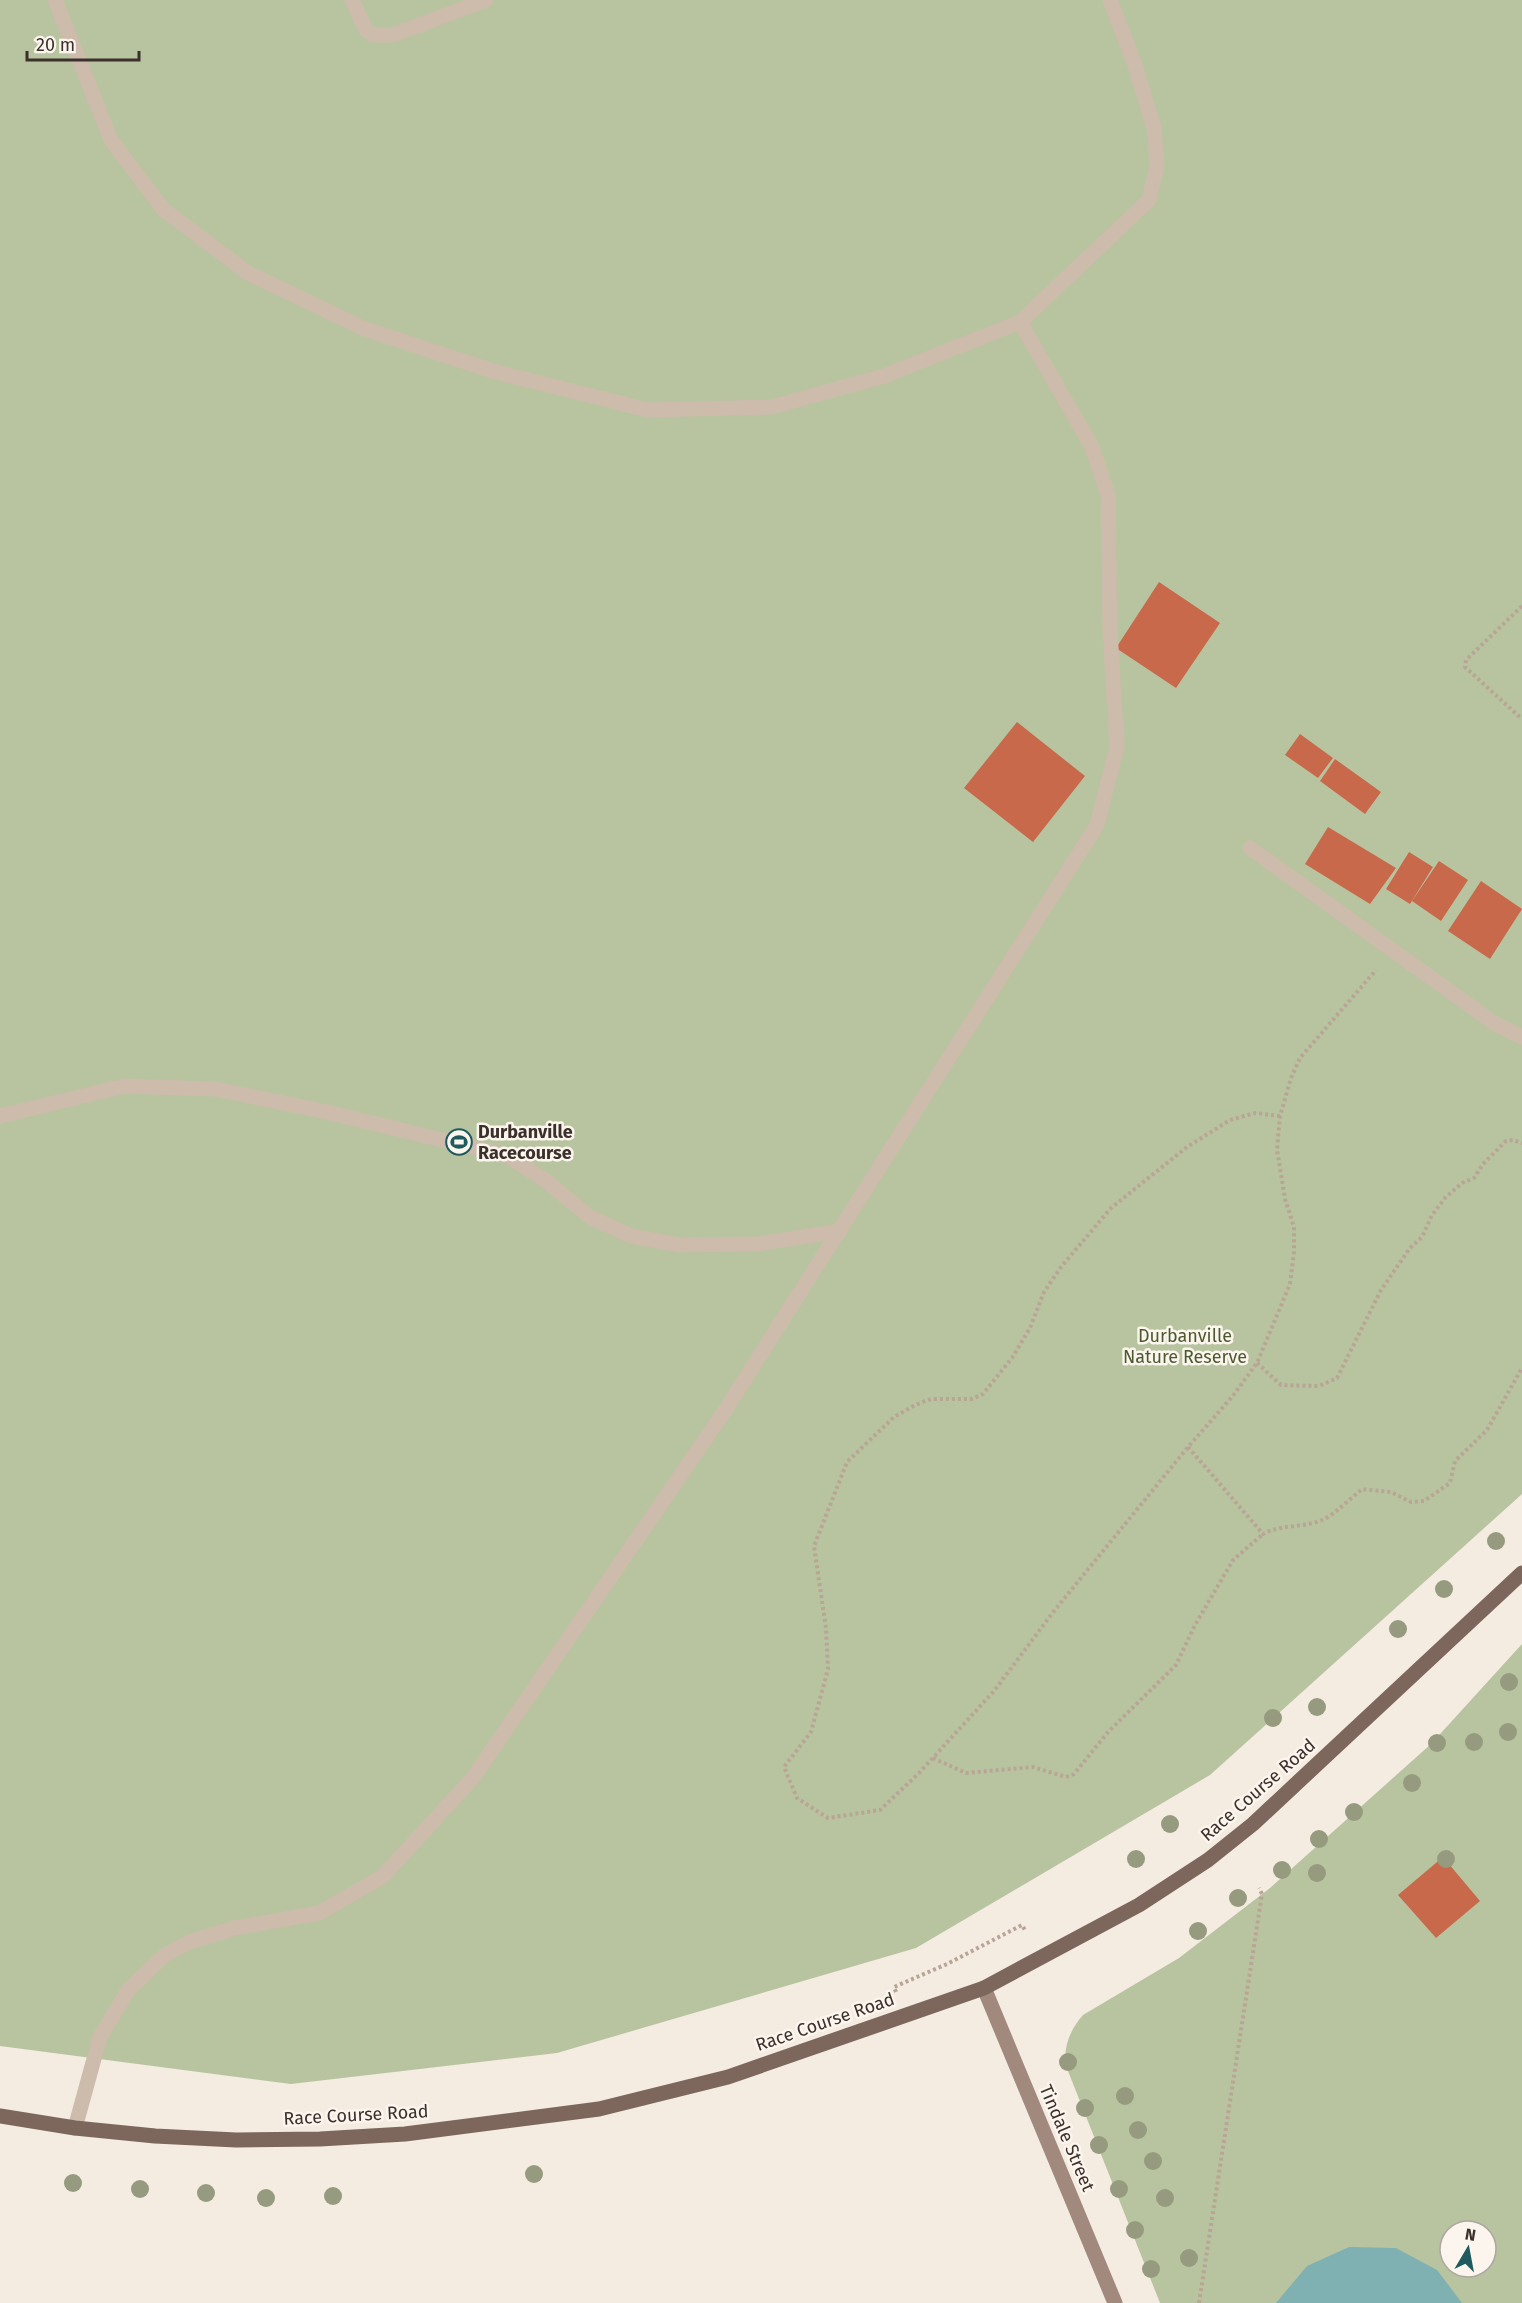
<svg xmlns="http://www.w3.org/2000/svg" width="1522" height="2303" font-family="'Fira Sans',sans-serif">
  <rect width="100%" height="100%" fill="#f4ebe1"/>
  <path fill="#b8c4a0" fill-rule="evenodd" d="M0,0h1522v1494l-312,281 -294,173 -359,105 -266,31 -291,-38z
    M1522,1644v659h-362l-94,-237c-3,-19 4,-36 17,-51l96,-57 91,-70 161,-144zM1450,2231h36v36h-36z"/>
  <path fill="#7fb0b2" d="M1349,2247l47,1 41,22 25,33h-186l31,-37z"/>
  <path fill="#c8694b" d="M1159,582l61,41 -44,65 -60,-40z
    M1017,722l68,54 -52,66 -69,-54z
    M1300,734l33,24 -15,20 -33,-23z
    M1335,759l46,33 -16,22 -45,-33z
    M1328,827l68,41 -26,36 -65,-40z
    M1409,852l24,15 -23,37 -24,-15z
    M1439,861l29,19 -27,41 -29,-20z
    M1481,881l41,28 -32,50 -42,-28z
    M1443,1857l37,44 -44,37 -38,-43z"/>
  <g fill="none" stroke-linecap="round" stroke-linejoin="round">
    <path stroke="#b9a596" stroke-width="4" stroke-dasharray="3 3" stroke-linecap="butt" d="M1522,606l-56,54 -1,7 57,52
      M1280,1116l-25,-3 -25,7 -43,27 -76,61 -50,59 -17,25 -14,36 -18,30 -29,36 -11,5h-41l-16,6 -21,12 -47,45 -33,84 12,82 2,41 -17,63 -27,35 13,31 31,20 52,-8 39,-37 75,-82 60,-80 134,-164 44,-50 25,-34 33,-79 4,-32v-25l-9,-28 -8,-49 3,-34 11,-38 9,-20 76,-88
      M1257,1363l24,22 38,1 18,-8 44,-88 29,-42 12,-11 10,-22 13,-17 17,-15 12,-5 9,-14 23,-23 7,-1 9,3
      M1188,1447l75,87c20,-11 45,-5 65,-17 12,-8 23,-19 34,-28l29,3 20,10 13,-1 26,-18 5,-22 32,-31 35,-62
      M933,1758l33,15 67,-6 33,10 8,-3 35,-43 67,-66 19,-40 38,-65 30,-26
      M896,1992l-2,-5 53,-23 75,-39 4,7
      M1199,2303l63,-409 -3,-6"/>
    <path stroke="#cdbbac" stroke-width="15" d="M55,0l56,140 52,69 85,64 117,56 131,43 152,38 124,-3 112,-31 136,-54
      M352,0l14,30 7,5h20l93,-35
      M1250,848l244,175 28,14
      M0,1116l125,-30 90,3 112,23 181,44 37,24 45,37 41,19 49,9 77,-1 83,-13
      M75,2128l25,-91 29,-48 36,-34 24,-13 46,-14 84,-15 63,-36 90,-98 252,-367 373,-587 20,-78 -7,-116 -2,-136 -16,-48 -72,-125 129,-122 8,-34 -3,-38 -19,-63 -25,-65"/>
    <path stroke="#a18a7d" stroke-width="15" d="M984,1988l131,315"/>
    <path stroke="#7d675c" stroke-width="15" d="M0,2116l75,12 80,8 81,4 84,-1 85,-5 194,-25 129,-32 256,-89 155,-83 69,-45 45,-36 269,-251"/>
  </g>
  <g fill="#969b7f">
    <circle cx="1496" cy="1541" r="9"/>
    <circle cx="1444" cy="1589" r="9"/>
    <circle cx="1398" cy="1629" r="9"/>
    <circle cx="1509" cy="1682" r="9"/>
    <circle cx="1317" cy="1707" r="9"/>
    <circle cx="1273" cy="1718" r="9"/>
    <circle cx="1508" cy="1732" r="9"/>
    <circle cx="1474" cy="1742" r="9"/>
    <circle cx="1437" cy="1743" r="9"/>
    <circle cx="1412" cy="1783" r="9"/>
    <circle cx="1354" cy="1812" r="9"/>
    <circle cx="1170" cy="1824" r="9"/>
    <circle cx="1319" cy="1839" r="9"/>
    <circle cx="1136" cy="1859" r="9"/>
    <circle cx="1446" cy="1859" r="9"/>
    <circle cx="1282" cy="1870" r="9"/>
    <circle cx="1317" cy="1873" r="9"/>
    <circle cx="1238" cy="1898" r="9"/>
    <circle cx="1198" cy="1931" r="9"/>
    <circle cx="1068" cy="2062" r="9"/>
    <circle cx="1125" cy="2096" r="9"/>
    <circle cx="1085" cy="2108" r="9"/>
    <circle cx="1138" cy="2130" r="9"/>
    <circle cx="1099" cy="2145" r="9"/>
    <circle cx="1153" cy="2161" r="9"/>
    <circle cx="534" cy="2174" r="9"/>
    <circle cx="73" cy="2183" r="9"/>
    <circle cx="140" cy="2189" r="9"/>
    <circle cx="1119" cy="2189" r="9"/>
    <circle cx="206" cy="2193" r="9"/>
    <circle cx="333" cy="2196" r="9"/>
    <circle cx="266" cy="2198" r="9"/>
    <circle cx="1165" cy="2198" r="9"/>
    <circle cx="1135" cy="2230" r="9"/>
    <circle cx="1189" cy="2258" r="9"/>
    <circle cx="1151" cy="2269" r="9"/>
  </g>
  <defs>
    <g id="stadium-ring" transform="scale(1.35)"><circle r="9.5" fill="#fbf5ee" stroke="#1f5a5e" stroke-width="1.5"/><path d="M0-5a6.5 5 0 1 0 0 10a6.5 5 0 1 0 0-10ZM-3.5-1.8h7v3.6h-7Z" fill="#1f5a5e"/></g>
  </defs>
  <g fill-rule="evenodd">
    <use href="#stadium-ring" x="459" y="1142"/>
  </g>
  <g text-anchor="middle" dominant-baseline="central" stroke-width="5" stroke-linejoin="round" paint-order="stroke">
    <g font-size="18" font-weight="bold" fill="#3b302b" stroke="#fbf5ee" text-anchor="start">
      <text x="478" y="1132">Durbanville<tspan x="478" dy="21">Racecourse</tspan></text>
    </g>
    <g font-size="18" fill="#4a5a2e" stroke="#fbf5ee">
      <text x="1185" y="1336">Durbanville<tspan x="1185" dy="21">Nature Reserve</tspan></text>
    </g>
    <g font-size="18" fill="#3b302b" stroke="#fbf5ee">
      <text transform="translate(1258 1790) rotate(-41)">Race Course Road</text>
      <text transform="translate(825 2022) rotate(-19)">Race Course Road</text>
      <text transform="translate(356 2115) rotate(-3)">Race Course Road</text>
      <text transform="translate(1067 2138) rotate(67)">Tindale Street</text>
    </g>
  </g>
  <g transform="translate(1468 2249) rotate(10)"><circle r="28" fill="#fbf5ee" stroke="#aea6a0" stroke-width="1.5"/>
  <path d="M0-4.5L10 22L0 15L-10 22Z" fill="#1f5a5e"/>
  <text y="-9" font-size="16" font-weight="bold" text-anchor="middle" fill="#3b302b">N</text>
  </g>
  <path d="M27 51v9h112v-9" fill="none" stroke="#3b302b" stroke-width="3"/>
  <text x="36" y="51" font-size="18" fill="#3b302b" stroke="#fbf5ee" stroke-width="4.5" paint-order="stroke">20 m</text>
</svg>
